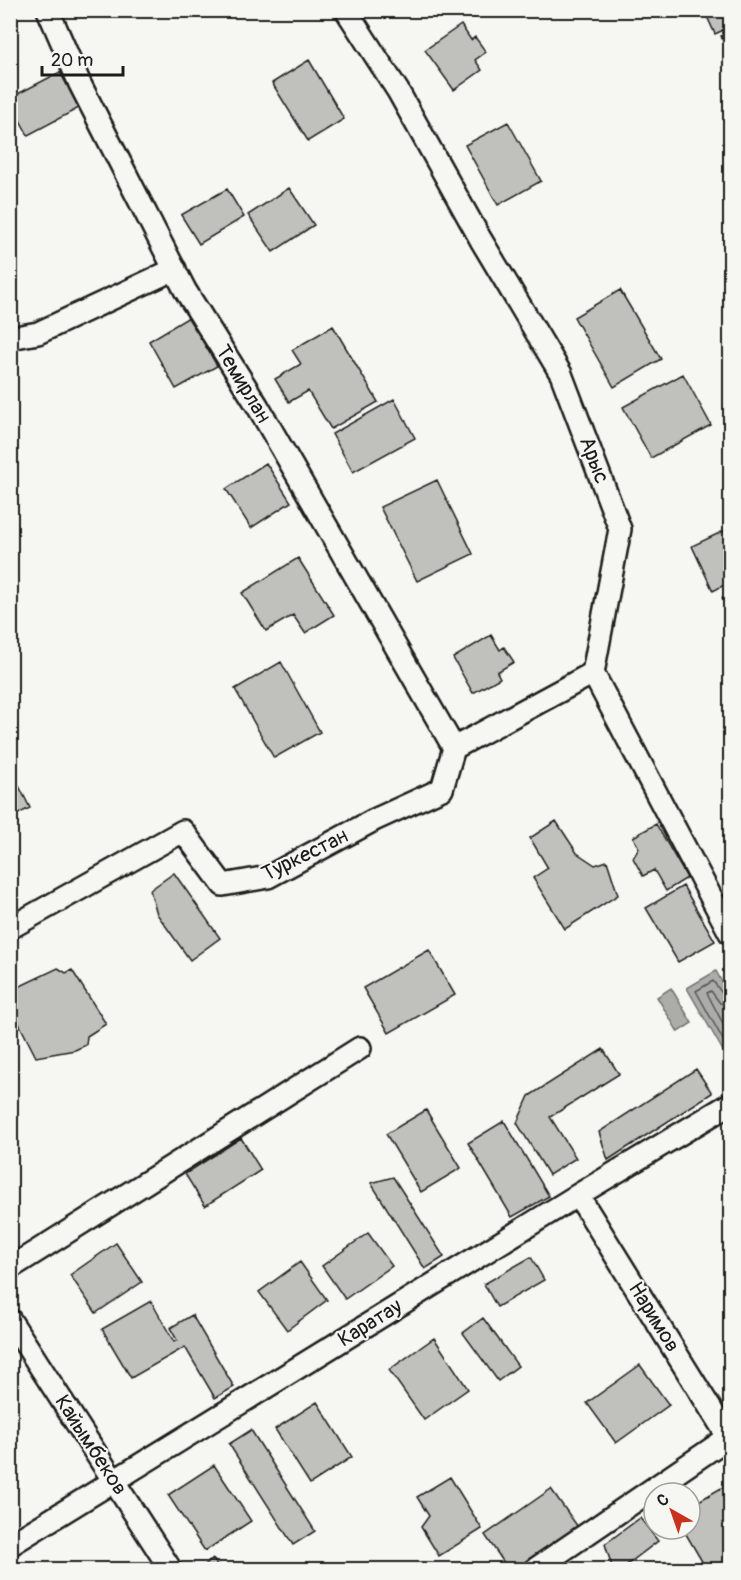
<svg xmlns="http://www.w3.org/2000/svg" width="741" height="1580" font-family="Pangolin,sans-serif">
  <rect width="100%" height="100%" fill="#f6f6f2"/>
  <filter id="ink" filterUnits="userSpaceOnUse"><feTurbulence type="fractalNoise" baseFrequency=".0167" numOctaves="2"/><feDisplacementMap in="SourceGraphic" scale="12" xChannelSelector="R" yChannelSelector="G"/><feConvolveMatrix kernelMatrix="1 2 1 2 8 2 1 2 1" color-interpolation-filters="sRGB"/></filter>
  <g filter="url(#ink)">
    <path fill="#acaca9" stroke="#727271" stroke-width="1.5" d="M716,971l14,26v56l-4,3 -39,-68z
      M671,988l21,35 -14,9 -21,-35z"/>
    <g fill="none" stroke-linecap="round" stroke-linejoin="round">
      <path stroke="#565654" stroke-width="1.5" d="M730,999l-6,-3 -11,-15 -17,10 31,56 3,1
        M730,1006l-10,-3 -9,-12 -4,2 23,44"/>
    </g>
    <path fill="#c0c0bd" stroke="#1c1c1c" stroke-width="1.5" d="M704,10h26v17l-15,7z
      M461,25l10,15 4,-3 11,15 -11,8 7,10 -28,20 -29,-40z
      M730,31v26l-9,-21z
      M309,60l35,59 -36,22 -36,-58z
      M60,72l19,36 -51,27 -18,-33v-4z
      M508,122l33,59 -43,24 -33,-60z
      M289,188l25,37 -41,27 -25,-37z
      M227,189l17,28 -45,27 -18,-29z
      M620,290l41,69 -47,28 -40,-70z
      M189,317l28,49 -41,23 -27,-48z
      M333,326l45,76 -47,27 -23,-38 -19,11 -14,-23 26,-15 -9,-14z
      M683,374l28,51 -60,33 -28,-51z
      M394,399l21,39 -62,34 -21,-38z
      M266,463l25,39 -40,26 -25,-39z
      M437,480l36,74 -56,27 -37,-74z
      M730,528v54l-17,9 -21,-45z
      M298,558l36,57 -29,18 -12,-18 -27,16 -24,-38z
      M730,593v20l-8,-15z
      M491,635l9,15 4,-3 10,15 -17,10 3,6 -27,15 -20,-35z
      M281,662l39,70 -46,26 -39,-69z
      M10,768l20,40 -20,10z
      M556,821l21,32 18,12 12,-4 11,34 -53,34 -32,-51 15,-10 -18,-30z
      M656,824l31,54 -21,13 -12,-21 -11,6 -10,-18 6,-10 -6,-11z
      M174,873l46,65 -30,22 -33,-46 -7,-24z
      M683,886l32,55 -37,21 -32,-54z
      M429,950l26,45 -66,38 -26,-45z
      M58,968l8,5 6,-3 34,54 -19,12 -1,9 -11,5 -39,7 -26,-51v-15z
      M603,1049l16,25 -69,43 26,41 -27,17 -32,-52 12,-27z
      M696,1069l16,24 -104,67 -9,-28z
      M426,1110l35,58 -40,24 -35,-58z
      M504,1121l45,75 -37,21 -44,-74z
      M241,1138l20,32 -56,36 -20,-32z
      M393,1177l51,80 -19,12 -54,-86z
      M368,1233l24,33 -47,33 -23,-33z
      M116,1243l26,39 -46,31 -26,-38z
      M531,1257l13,23 -47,27 -13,-23z
      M300,1262l27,38 -40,30 -28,-38z
      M151,1301l23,41 3,-2 -7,-12 22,-13 42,72 -19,11 -30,-51 -54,31 -29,-49z
      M483,1318l35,48 -20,15 -35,-48z
      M434,1338l34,51 -44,31 -35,-50z
      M640,1365l29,40 -53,38 -29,-40z
      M317,1402l35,55 -42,27 -35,-55z
      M251,1430l64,101 -22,14 -64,-101z
      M214,1465l37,56 -46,30 -37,-56z
      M450,1477l32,52 -43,27 -18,-29 8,-11 -12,-19z
      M723,1487l7,12v62l-13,9h-10l-24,-41h7v-23z
      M551,1489l27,38 -60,43h-9l-24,-35z
      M640,1518l18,23 -38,29h-7l-8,-26z
      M213,1559l7,11h-22z"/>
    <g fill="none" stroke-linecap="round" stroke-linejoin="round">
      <g stroke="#1c1c1c" stroke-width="26">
        <path id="minor" d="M48,10l32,74 105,206 72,115 197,343
          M346,10l52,81 83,149 80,134 59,155 -27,144 137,260
          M10,338l28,-5 137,-64
          M10,928l173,-97 40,54 45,-8 106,-57 68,-31 12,-41 139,-75
          M578,1195l152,245
          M10,1268l350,-220
          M10,1320l161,250
          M10,1545l568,-350 152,-91
          M534,1570l195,-133"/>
      </g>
      <use href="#minor" stroke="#f6f6f2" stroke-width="21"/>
    </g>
  </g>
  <g text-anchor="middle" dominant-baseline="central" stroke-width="4.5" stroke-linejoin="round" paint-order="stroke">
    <g font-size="21" fill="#1c1c1c" stroke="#f6f6f2">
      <text transform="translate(243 384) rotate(59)">Темирлан</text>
      <text transform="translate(594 460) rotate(69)">Арыс</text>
      <text transform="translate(305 855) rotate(-26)">Туркестан</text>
      <text transform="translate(654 1317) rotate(58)">Наримов</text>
      <text transform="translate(370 1323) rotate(-32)">Каратау</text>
      <text transform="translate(91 1445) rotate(57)">Кайымбеков</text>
    </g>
  </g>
  <rect width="741" height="1580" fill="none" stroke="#f6f6f2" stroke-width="36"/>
  <rect x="18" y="18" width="705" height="1544" fill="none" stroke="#1c1c1c" stroke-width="2" filter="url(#ink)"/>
  <g transform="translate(672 1511) rotate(320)"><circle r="28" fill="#f6f6f2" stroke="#9f9f9c" stroke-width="1.5"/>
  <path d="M0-4.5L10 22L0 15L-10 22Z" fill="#c8321e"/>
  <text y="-9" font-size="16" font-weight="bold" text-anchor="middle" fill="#1c1c1c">С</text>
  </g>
  <path d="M42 66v9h81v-9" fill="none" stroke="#1c1c1c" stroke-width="3"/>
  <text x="51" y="66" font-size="18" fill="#1c1c1c" stroke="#f6f6f2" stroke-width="4.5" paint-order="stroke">20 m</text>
</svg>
